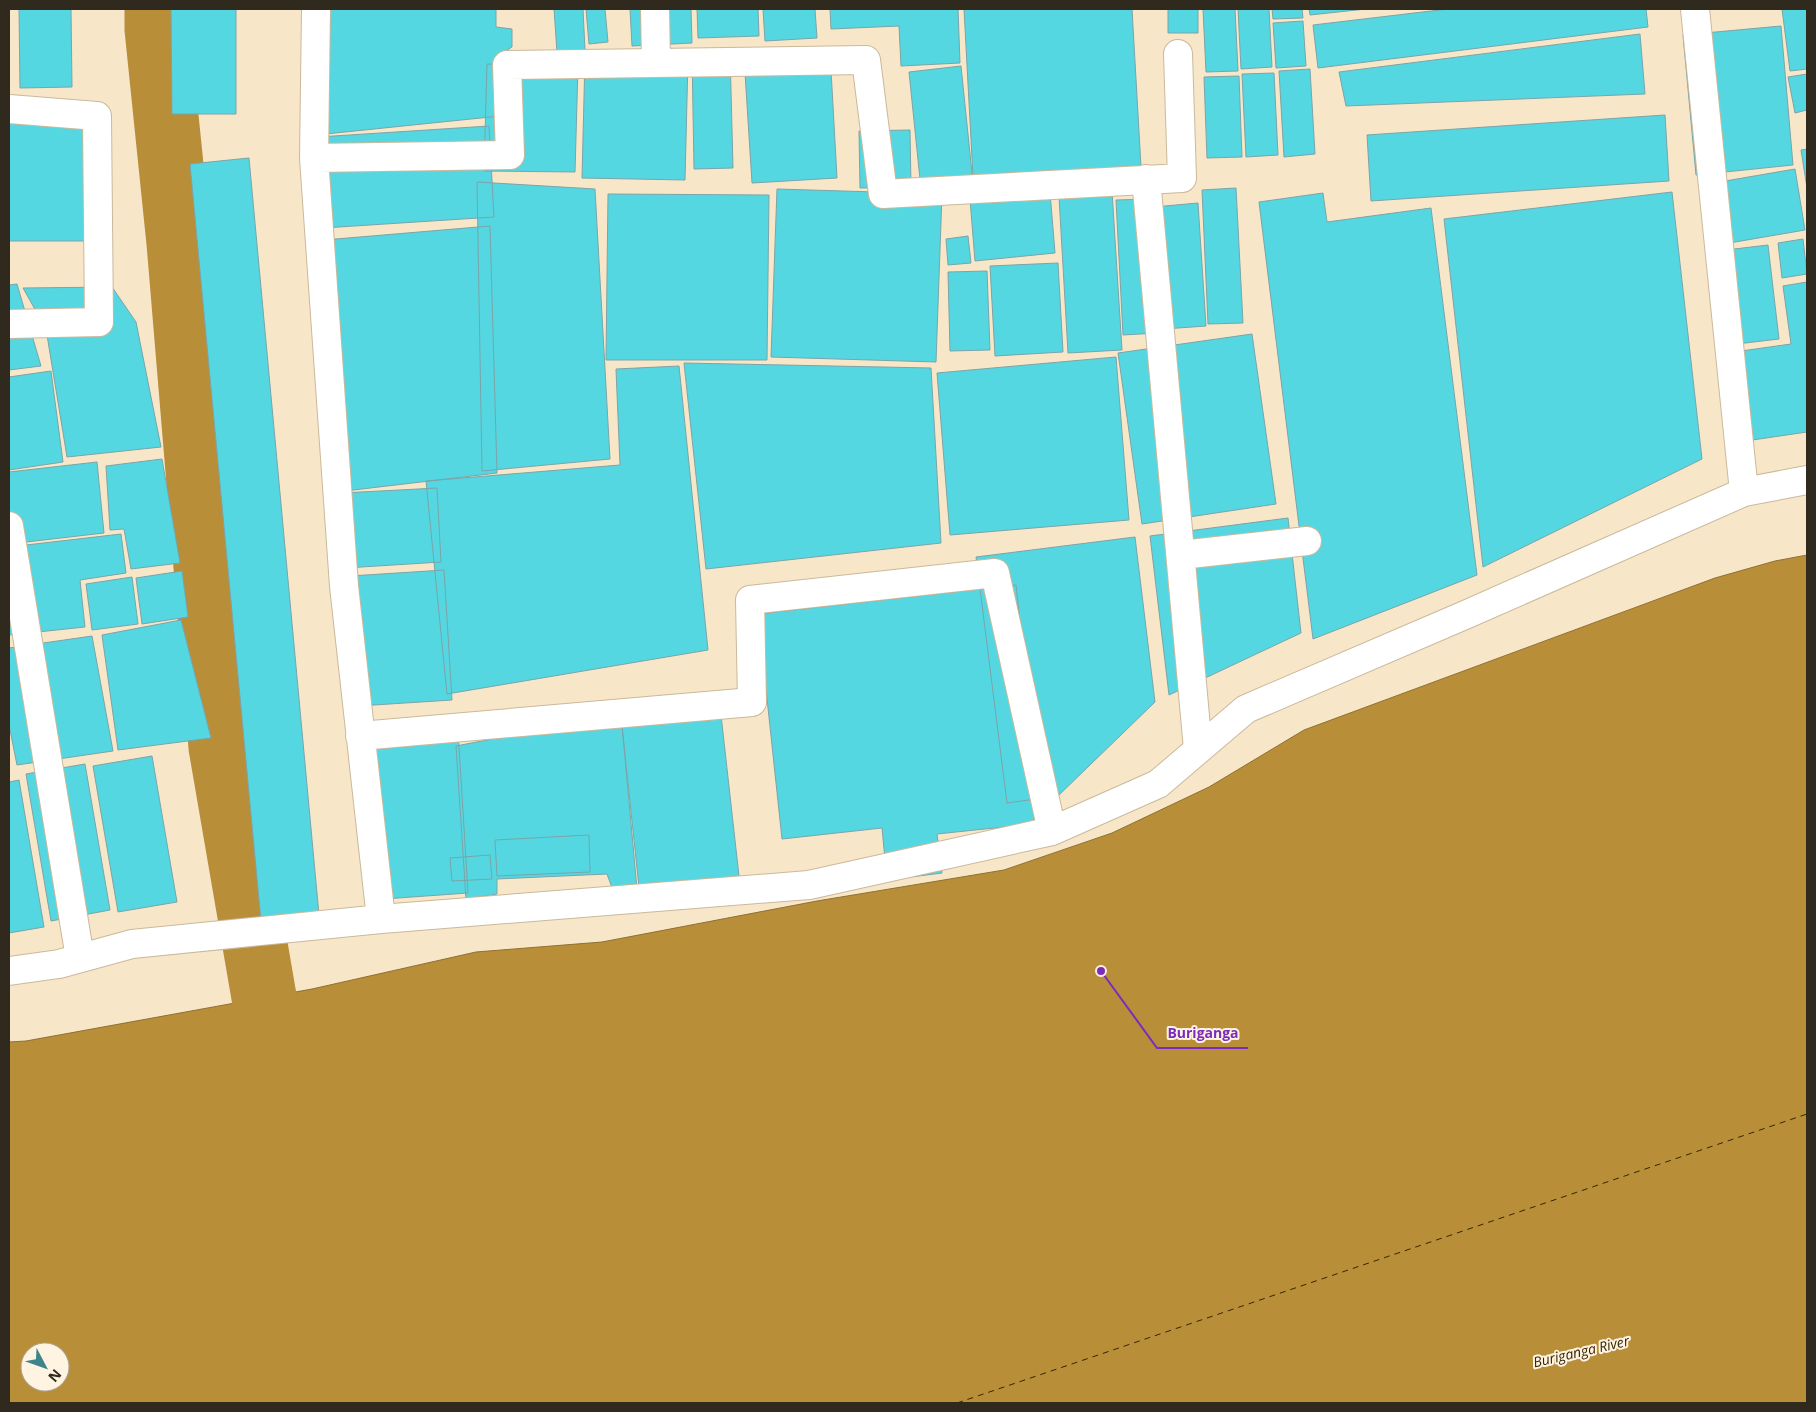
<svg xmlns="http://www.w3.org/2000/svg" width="1816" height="1412" font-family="'Open Sans',sans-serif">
  <rect width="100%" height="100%" fill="#f7e6c7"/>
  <path fill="#b88e39" stroke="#8f7031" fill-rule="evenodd" d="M1807,555v848h-1798v-361l17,-1 286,-52 164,-37 126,-10 215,-41 187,-31 108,-37 97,-46 95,-57 411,-152 60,-17zM30,1352h30v30h-30z"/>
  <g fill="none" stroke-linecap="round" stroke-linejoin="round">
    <path stroke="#b88e39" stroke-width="65" d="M157,9v20l22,214 42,504 43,250 18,89"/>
    <path stroke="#372501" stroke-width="1" stroke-dasharray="6 5" stroke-linecap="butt" d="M957,1403l850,-289"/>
  </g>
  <path fill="#55d7e1" stroke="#7ba4a8" d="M19,9h52l1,78 -52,1z
    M171,9h65v105h-64z
    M318,9h178v18l16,2v18l-8,5 -4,64 -184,19z
    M554,9h29l2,41 -28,2z
    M586,9h19l3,33 -19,2z
    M630,9h61l1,34 -60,3z
    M697,9h61l1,27 -61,2z
    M763,9h52l2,29 -52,3z
    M830,9h128l2,54 -59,3 -2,-40 -68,3z
    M964,9h168l9,158 -168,10z
    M1168,9h30v24h-30z
    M1203,9h32l3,62 -32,1z
    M1238,9h31l3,58 -31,2z
    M1272,9h30l1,9 -30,1z
    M1309,9h57l-56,6z
    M1448,9h198l2,18 -330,41 -5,-43z
    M1782,9h25v60l-17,2z
    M1303,21l3,45 -30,2 -3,-45z
    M1781,26l12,139 -97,10 -13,-140z
    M1640,34l5,60 -299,12 -7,-34z
    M730,52l3,116 -39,1 -2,-116z
    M830,52l7,126 -85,5 -8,-126z
    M585,57l103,2 -3,121 -103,-2z
    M487,64l91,2 -3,106 -91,-1z
    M961,66l12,117 -52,6 -12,-117z
    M1310,69l5,85 -31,3 -5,-86z
    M1274,73l4,82 -32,2 -4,-83z
    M1807,74v36l-12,3 -7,-36z
    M1239,76l3,81 -35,1 -3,-81z
    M1665,115l4,66 -298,20 -4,-66z
    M9,120h83v121h-83z
    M489,126l5,91 -171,11 -5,-91z
    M910,130l1,57 -51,1 -1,-57z
    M1807,149v39l-6,-38z
    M249,158l70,757 -58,6 -71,-757z
    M1795,169l10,61 -93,16 -10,-61z
    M1111,175l11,175 -54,3 -10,-174z
    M1049,180l6,73 -80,8 -6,-74z
    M477,182l118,7 15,270 -128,12z
    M1236,188l7,135 -35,1 -6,-134z
    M777,189l165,5 -6,168 -165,-5z
    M1672,192l30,267 -219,108 -39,-348z
    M1323,193l4,29 104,-14 46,367 -164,64 -54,-437z
    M608,194l161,1 -2,165h-161z
    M1151,199l6,134 -34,2 -7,-135z
    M1198,203l8,123 -42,3 -10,-122z
    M490,226l7,247 -152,18 -21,-251z
    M968,236l3,27 -23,2 -2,-26z
    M1803,239l4,35 -25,4 -4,-35z
    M1768,245l11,94 -59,7 -11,-94z
    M1058,263l5,89 -68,4 -5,-90z
    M987,271l3,79 -40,1 -2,-79z
    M1807,282v150l-75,11 -12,-89 71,-10 -8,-58z
    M17,284l24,82 -32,4v-85z
    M112,287l24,35 25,125 -94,10 -21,-128 -23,-41z
    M1252,334l24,170 -134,20 -24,-171z
    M1116,357l13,163 -179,15 -13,-162z
    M684,363l247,5 10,175 -235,26z
    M679,366l29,284 -261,44 -21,-213 194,-16 -4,-96z
    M51,371l12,91 -54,8v-93z
    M162,459l18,104 -49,6 -7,-40 -14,1 -4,-64z
    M97,462l7,71 -95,11v-72z
    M437,488l4,74 -96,6 -3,-75z
    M1288,518l13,115 -132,62 -19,-159z
    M121,534l5,39 -46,7 5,47 -76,8v-88z
    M1135,537l20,165 -97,94 -51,7 -31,-246z
    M444,570l8,130 -94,6 -8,-130z
    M182,571l6,46 -46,7 -6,-46z
    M132,577l6,47 -46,6 -6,-46z
    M1016,585l26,238 -105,11 5,39 -55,7 -5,-52 -100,11 -24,-225z
    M181,620l30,118 -93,12 -16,-115z
    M92,636l21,115 -96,14 -8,-40v-77z
    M720,706l21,188 -100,12 -20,-189z
    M621,714l16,175 -22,7 -8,-22 -110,5v15l-31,5 -10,-153z
    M458,730l10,163 -84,6 -10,-164z
    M152,756l25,146 -59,10 -25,-146z
    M85,764l25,146 -59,11 -25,-147z
    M19,780l25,147 -35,6v-151z
    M589,835l1,37 -93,4 -2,-36z
    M490,855l2,24 -40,2 -2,-23z"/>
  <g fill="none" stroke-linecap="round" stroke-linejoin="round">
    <g stroke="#cab99c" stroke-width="30">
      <path id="street" d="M316,9l-2,149 30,428 37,333
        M655,9l1,53
        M1695,9l49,483
        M9,109l88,7 2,206 -90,2
        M314,158l196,-3 -3,-90 359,-5 17,134 299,-16 -4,-124
        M1146,179l52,570
        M9,526l71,432
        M1181,555l126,-14
        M360,736l392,-34 -2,-102 245,-27 57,258
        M9,971l50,-7 73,-20 249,-25 428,-34 243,-54 106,-47 88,-75 219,-94 279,-123 63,-12"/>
    </g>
    <use href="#street" stroke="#fff" stroke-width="28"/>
  </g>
  <g text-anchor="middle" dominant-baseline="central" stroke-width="4" stroke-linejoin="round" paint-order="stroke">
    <g font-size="14" font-style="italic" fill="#372501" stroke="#fff4e2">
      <text transform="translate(1581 1351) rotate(-13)">Buriganga River</text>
    </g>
  </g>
  <path fill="none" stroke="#7b2cbf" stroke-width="2" d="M1101 971L1157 1048H1248"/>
  <circle fill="#7b2cbf" stroke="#fff4e2" stroke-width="2" cx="1101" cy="971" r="5"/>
  <g font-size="14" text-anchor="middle" font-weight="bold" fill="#7b2cbf" stroke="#fff4e2" stroke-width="4" stroke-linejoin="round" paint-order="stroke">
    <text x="1203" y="1038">Buriganga</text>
  </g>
  <rect width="1816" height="1412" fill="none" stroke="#302a1e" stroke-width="20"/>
  <g transform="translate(45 1367) rotate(131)"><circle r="24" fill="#fff4e2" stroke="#aca394"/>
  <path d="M0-4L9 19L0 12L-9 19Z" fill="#3d858b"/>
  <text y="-8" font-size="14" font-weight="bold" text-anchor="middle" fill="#302a1e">N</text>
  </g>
</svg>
